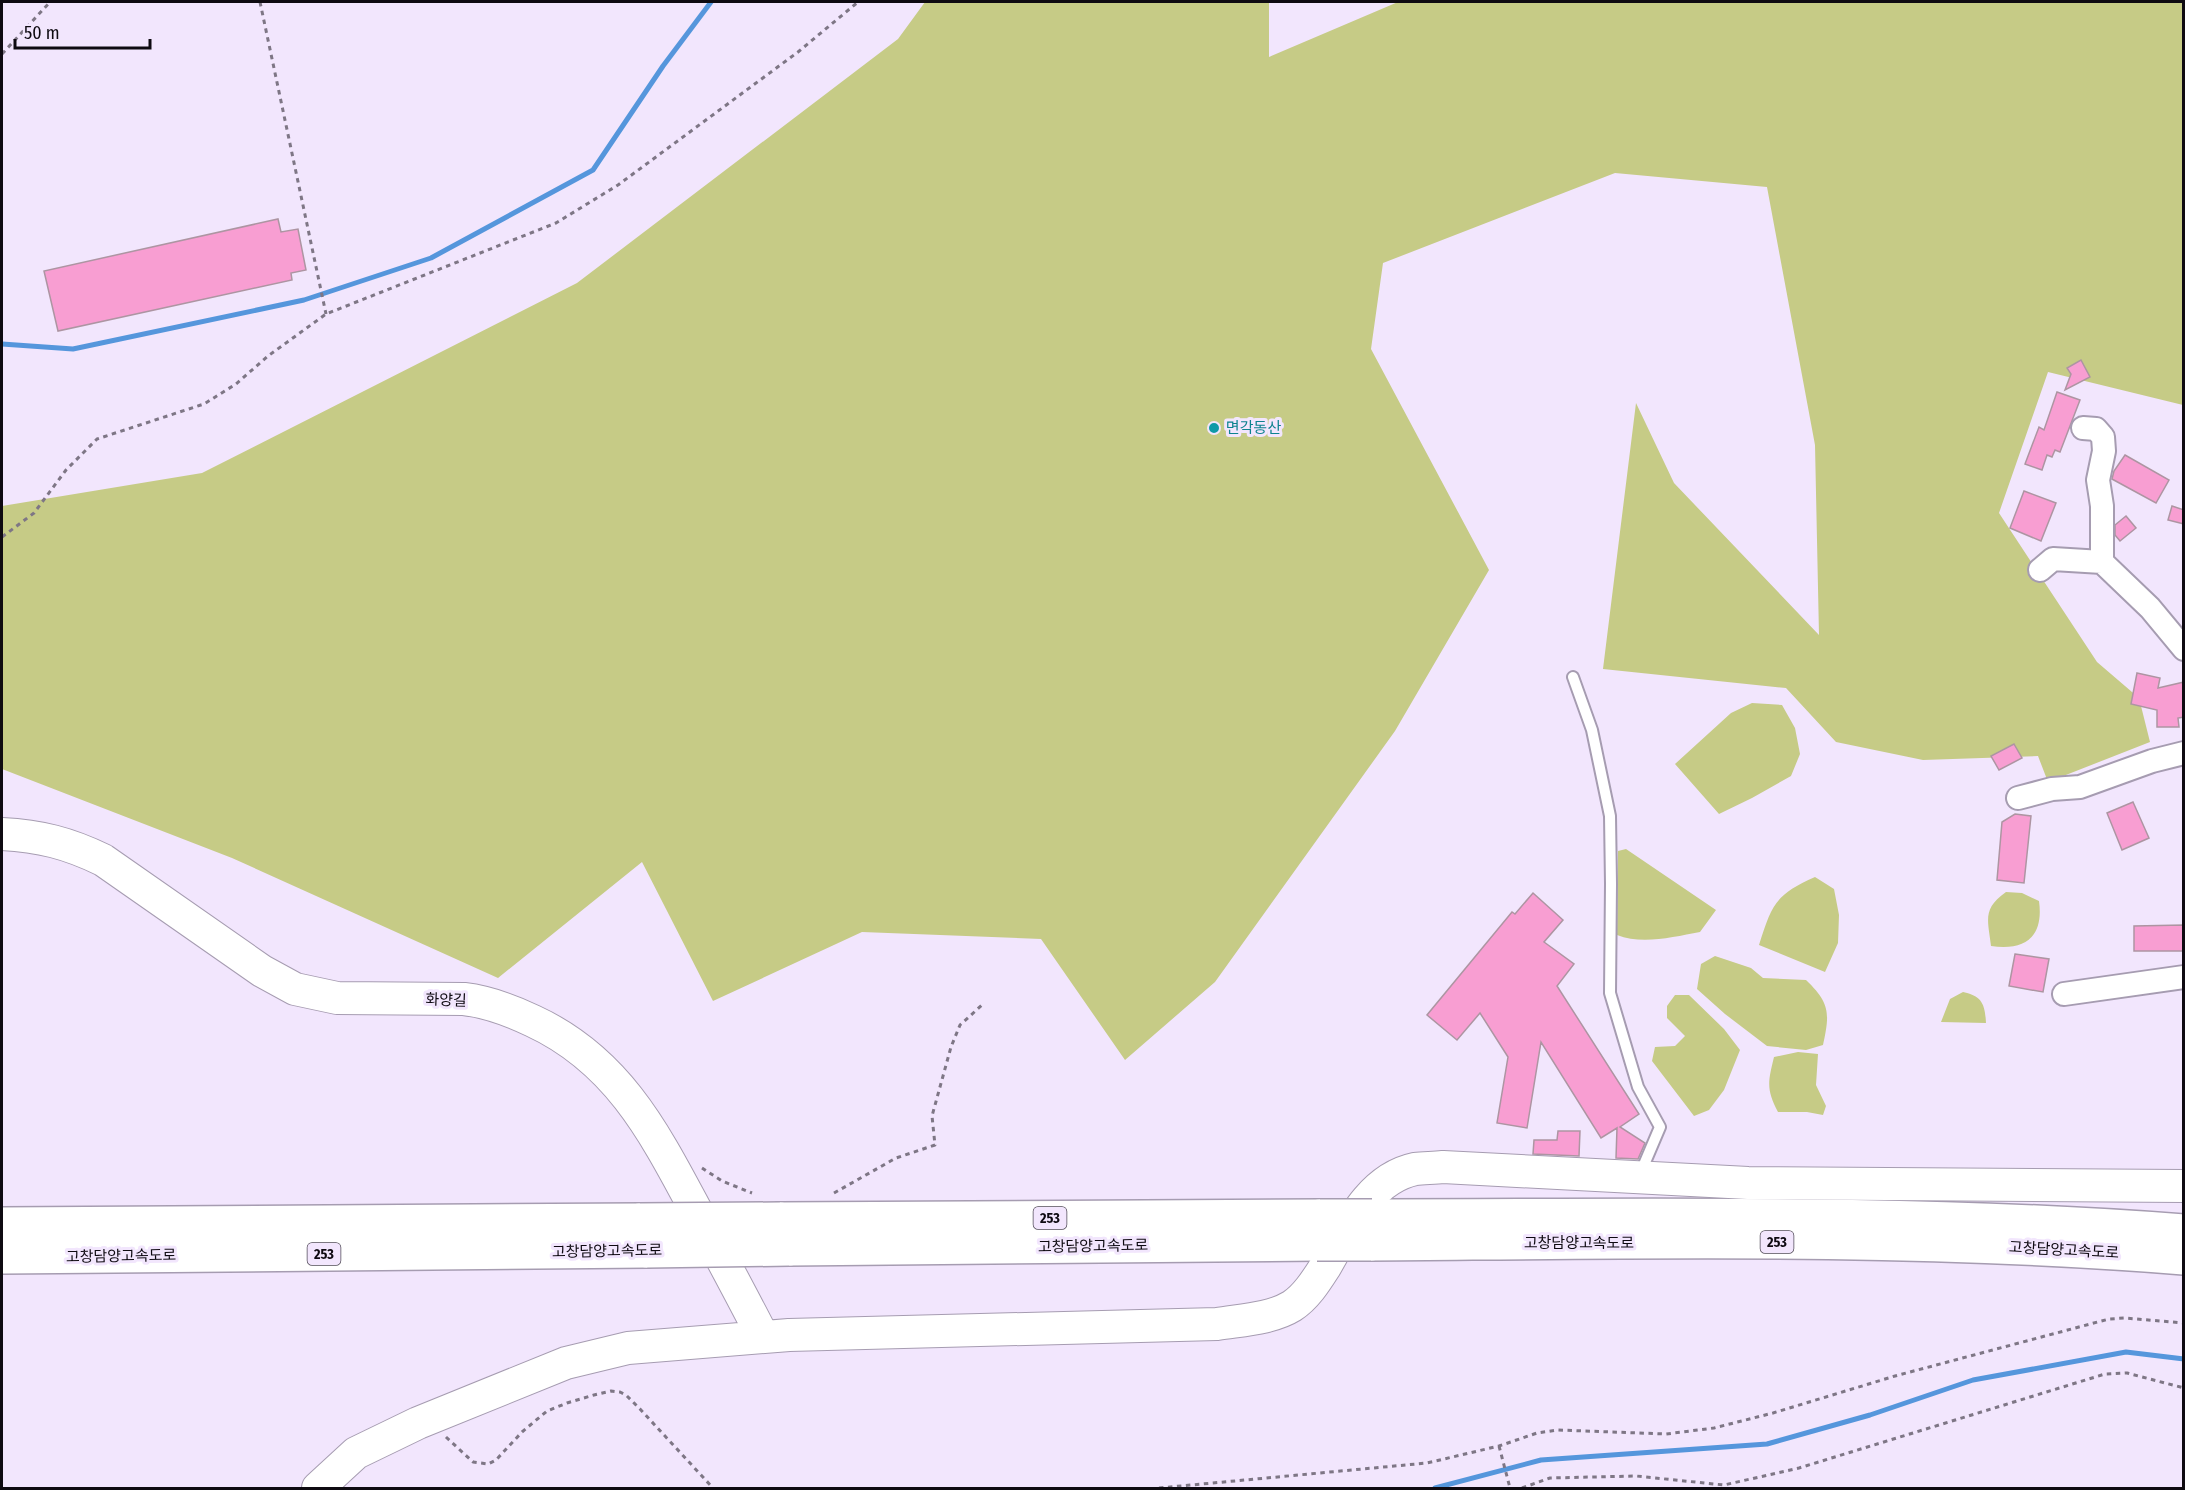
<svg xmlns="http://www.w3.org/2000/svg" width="2185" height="1490" font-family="'Fira Sans Condensed','Noto Sans KR',sans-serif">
  <rect width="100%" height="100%" fill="#f2e6fd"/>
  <path fill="#c6cb86" d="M925,2h344v55l129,-55h785v403l-135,-33 -49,141 98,149 42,36 11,44 -102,40 -10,-26 -115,4 -87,-18 -50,-54 -183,-19 33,-266 38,80 145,152 -4,-190 -48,-258 -152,-14 -232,90 -12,86 118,221 -94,161 -180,251 -90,78 -84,-121 -179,-7 -149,69 -71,-139 -144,116 -266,-120 -230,-89v-263l200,-33 375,-190 321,-244z
    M1752,703l30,2 13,23 5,26 -9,22 -39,22 -33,16 -44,-50 56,-51z
    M1626,849l90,61 -16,22c-27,5 -58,13 -83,3l1,-84z
    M1815,877l19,12 5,26 -1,28 -13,29 -66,-27c13,-41 16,-50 56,-68z
    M2006,892l16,1 17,8c5,36 -14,50 -48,45 -3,-26 -9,-37 15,-54z
    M1715,956l36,12 12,10 43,2c24,23 24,33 17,65l-17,5 -39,-4 -42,-32 -28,-25 4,-25z
    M1963,992c19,4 22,12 23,31l-45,-1 9,-23z
    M1675,995h14l35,34 16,21 -16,40 -15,20 -15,6 -42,-55 3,-14 20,-1 10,-10 -18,-18v-12z
    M1798,1052l20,2 -2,31 10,21 -3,9 -16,-3h-29c-12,-23 -10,-30 -4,-55z"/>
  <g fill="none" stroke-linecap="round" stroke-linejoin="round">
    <path stroke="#5596dc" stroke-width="5" d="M2,344l71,5 231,-49 127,-42 162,-88 70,-104 48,-64
      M1435,1488l106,-28 226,-16 103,-29 103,-35 153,-28 58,7"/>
  </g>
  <path fill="#f89ed2" stroke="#ad95a2" stroke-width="1.5" d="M278,219l3,13 17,-3 8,41 -15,3 1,7 -234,51 -14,-60z
    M2081,360l9,17 -25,13 6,-16 -4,-6z
    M2057,392l23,8 -20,52 -5,-2 -3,7 -5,-2 -5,15 -17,-6 14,-37 5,3z
    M2125,455l44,25 -13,23 -44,-24 2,-8z
    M2024,491l32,12 -15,38 -31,-13z
    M2172,506l12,4v14l-16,-4z
    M2126,516l10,12 -16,13 -5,-6v-10z
    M2137,673l23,5 -2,10 26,-6v35l-6,1 1,9h-22v-17l-26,-6z
    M2014,744l8,14 -23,12 -8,-14z
    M2133,802l16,36 -27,12 -15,-37z
    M2015,814l16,2 -7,67 -27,-3 5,-58z
    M1533,893l30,27 -19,22 30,22 -17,22 82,128 -19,13 25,16 -7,16 -22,-1 1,-30 -16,10 -60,-96 -14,86 -30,-5 11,-66 -28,-44 -23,27 -30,-25 85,-103 3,2z
    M2184,925v26h-50v-25z
    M2015,954l34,5 -6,33 -34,-6z
    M1558,1131h22l-1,25 -46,-2 1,-14h23z"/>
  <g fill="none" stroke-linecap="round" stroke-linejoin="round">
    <g stroke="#a69cb1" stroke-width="14">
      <path id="lane" d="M1573,677l19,53 18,86 1,68 -1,109 28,94 22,40 -20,47"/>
    </g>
    <g stroke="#a69cb1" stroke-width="26">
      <path id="street" d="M2083,428l13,1 7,8 1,14 -6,29 4,26v56l48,46 34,41
        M2040,570l13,-11 49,3
        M2018,798l34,-9 28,-2 72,-26 32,-8
        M2064,994l120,-17"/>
    </g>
    <g stroke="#a69cb1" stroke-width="34">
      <path id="secondary" d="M2,834c38,2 66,9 101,26l159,111 33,18 42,9 127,1c25,3 46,11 69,22 82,38 119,107 159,182 24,45 48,89 71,134
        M318,1488l38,-35 62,-30 148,-60 62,-15 161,-13 428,-11c24,-4 54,-5 75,-18 14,-9 24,-25 33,-39 22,-37 43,-88 90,-98 9,-1 19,-1 28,-2l305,16 436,3"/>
    </g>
    <g stroke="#a69cb1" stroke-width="36">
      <path id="highway" d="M1372,1216c271,0 542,-6 812,15
        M780,1219l540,-3
        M2,1224l638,-4
        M1371,1244c271,-2 542,-8 813,14
        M789,1249l528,-5
        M2,1257l645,-6"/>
    </g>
    <path stroke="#7e7685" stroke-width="3" stroke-dasharray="4.5 4.5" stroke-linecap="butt" d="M260,2l66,312
      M2,54l48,-52
      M2,537l32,-24 32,-43 31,-31 107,-35 32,-20 32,-28 58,-42 230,-91 62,-38 180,-133 60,-50
      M702,1168l20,13 30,12
      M834,1193l62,-35 39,-13 -3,-29 19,-69 9,-22 22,-20
      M446,1437l27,25 15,2 8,-4 26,-28 25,-21 20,-8 27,-8 17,-4 9,1 6,3 14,14 73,79
      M1499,1446l11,42
      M1159,1488l268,-25 72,-17 38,-13 21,-3 108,4 48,-6 59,-15 122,-37 214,-57 16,-1 59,5
      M1522,1488l28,-10 86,-2 88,9 75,-17 306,-94 22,-1 57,15"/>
    <use href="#lane" stroke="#fff" stroke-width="10"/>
    <use href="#street" stroke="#fff" stroke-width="22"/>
    <use href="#secondary" stroke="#fff" stroke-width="32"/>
    <use href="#highway" stroke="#fff" stroke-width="33"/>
    <g stroke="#a69cb1" stroke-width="36" stroke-linecap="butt">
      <path id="highway-bridge" d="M1320,1216h52
        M640,1220l140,-1
        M1317,1244h54
        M647,1251l142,-2"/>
    </g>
    <use href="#highway-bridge" stroke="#fff" stroke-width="33"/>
  </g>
  <circle fill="#0f9aa8" stroke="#f2e6fd" stroke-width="2" cx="1214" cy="428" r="6"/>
  <g text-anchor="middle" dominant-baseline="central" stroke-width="6" stroke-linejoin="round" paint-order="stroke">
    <g fill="#f2e6fd" stroke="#524c58" stroke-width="1.5">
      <rect x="1033.5" y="1207" width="33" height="22" rx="4.5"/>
      <rect x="1760.5" y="1231" width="33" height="22" rx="4.5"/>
      <rect x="307.5" y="1243" width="33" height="22" rx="4.5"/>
    </g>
    <g font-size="14" font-weight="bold" fill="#0e0a11">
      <text x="1050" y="1218">253</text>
      <text x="1777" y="1242">253</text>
      <text x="324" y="1254">253</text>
    </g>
    <g font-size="15" fill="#0d838f" stroke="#f2e6fd" text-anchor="start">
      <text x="1226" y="428">면각동산</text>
    </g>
    <g font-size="15" fill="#0e0a11" stroke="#f2e6fd">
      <text transform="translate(446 1000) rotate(2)">화양길</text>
      <text x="1579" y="1243">고창담양고속도로</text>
      <text transform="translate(1093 1246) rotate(-1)">고창담양고속도로</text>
      <text transform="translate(2064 1250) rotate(3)">고창담양고속도로</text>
      <text transform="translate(607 1251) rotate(-1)">고창담양고속도로</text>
      <text transform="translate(121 1256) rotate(-1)">고창담양고속도로</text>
    </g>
  </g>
  <rect width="2185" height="1490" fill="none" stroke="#0e0a11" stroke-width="6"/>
  <path d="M15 39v9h135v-9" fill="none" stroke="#0e0a11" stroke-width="3"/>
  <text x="24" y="39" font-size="18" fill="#0e0a11" stroke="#f2e6fd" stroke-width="4.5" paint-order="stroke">50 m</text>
</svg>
